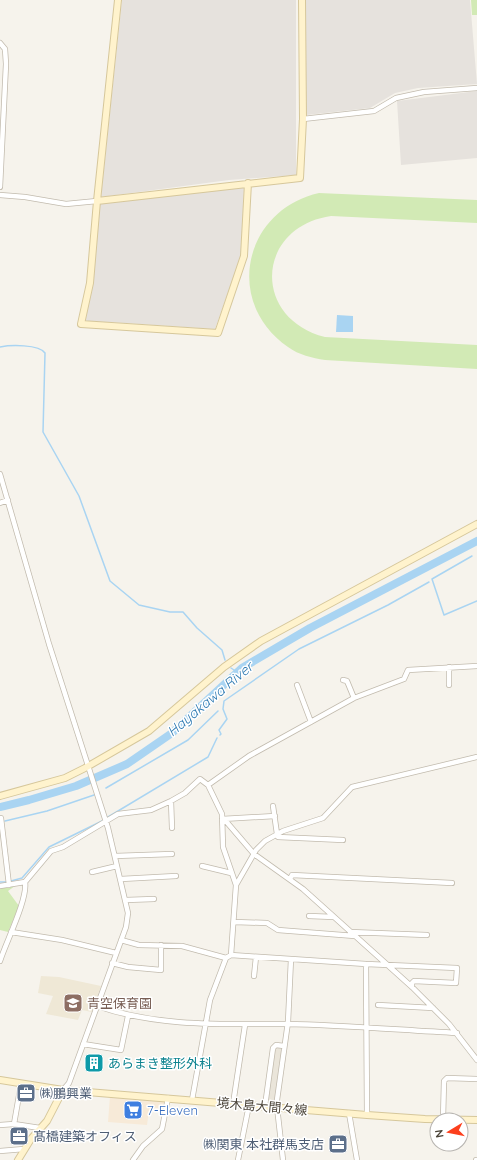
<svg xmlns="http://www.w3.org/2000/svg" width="477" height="1160" font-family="Quicksand,'Noto Sans JP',sans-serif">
  <rect width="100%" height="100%" fill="#f6f3ec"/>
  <path fill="#eae5da" d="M276,1046l7,4 -8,53h-7l-1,-2 7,-53z"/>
  <path fill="#f7ead8" d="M110,1096l56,5 -2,11 -15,-2 -2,15 -39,-3z"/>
  <path fill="#e6e2dd" d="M122,0h174v175l-67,5 -128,17z
    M306,0h164l7,84 -59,4 -23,5 -25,15 -64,7z
    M477,91v67l-76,7 -4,-64z
    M244,187l-3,69 -26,73 -106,-7 -26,1 10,-39 7,-81z"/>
  <path fill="#efe8d6" d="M41,976l18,1 42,9 -9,26 -10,-2 -4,10 -32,-6 7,-18 -15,-3z"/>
  <path fill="#d2eab5" d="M471,0h6v15h-5z
    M319,193l158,7v23l-146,-7c-75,11 -80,102 -6,121l152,8v24l-152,-9c-13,-2 -26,-5 -37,-13 -65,-45 -44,-137 31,-154z
    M15,886l-7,5 11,15 -11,26 -8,-2v-43z"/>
  <path fill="#a9d4f2" d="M337,315l16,1v16h-17z"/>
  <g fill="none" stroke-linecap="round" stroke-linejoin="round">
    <path stroke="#a9d4f2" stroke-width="1.5" d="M0,347c10,-2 39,-3 45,6l-2,79 36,64 31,85 29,24 31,7h13l14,16 25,22 3,10
      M472,556l-40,23 12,36 33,-14
      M231,668l6,4
      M220,735l1,-1 -2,-4 8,-11 -4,-10 1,-8 75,-52 89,-44 41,-23
      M106,788l82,-48 30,-29
      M108,817l100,-60 9,-19
      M5,821l42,-10 47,-16
      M11,881l11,-3 27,-31 53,-26
      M0,882h6"/>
    <path stroke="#a9d4f2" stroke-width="8" d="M0,807l29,-7 47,-14 51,-22 45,-31 70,-65 68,-40 167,-87"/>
    <g stroke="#c2bbae" stroke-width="6">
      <path id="street" d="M0,43l5,6 1,15 -6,123
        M303,119l71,-8 22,-13 28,-6 53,-4
        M0,195l25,2 41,7 31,-3
        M0,474l49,170 59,184 20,85 -2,14 -57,156 -6,7
        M0,503l8,-3
        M343,680l4,1 7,17
        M297,685l14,37
        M449,685v-18
        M208,785l41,-29 105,-58 50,-19 4,-9 69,-4
        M171,801l1,27
        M273,806l4,28
        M1,818l8,67
        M222,819l53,-3
        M224,819l30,35 49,35 109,98 37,37 28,36
        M276,835l2,2 65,3
        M115,856l57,-2
        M202,866l29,7
        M92,872l25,-6
        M121,879l55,-3
        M290,879l2,-4 160,8
        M236,885l20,-35 9,-9 18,-10 40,-13 29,-31 125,-30
        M0,886l25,-4
        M126,900l28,-1
        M309,916l25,1
        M234,922l33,1 11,7 77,6
        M11,932l51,8 54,13
        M350,932l77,3
        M121,940l18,5 43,1 44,12
        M0,961c6,-19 28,-62 25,-79l26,-31 12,-4 55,-33 33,-4 20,-9 14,-8 15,-14 8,6 14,29 1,33 13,38 -5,70
        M112,963l16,4 33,3v-25
        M366,964l1,151
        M254,976l2,-19
        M378,1005l55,3
        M97,1006c61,21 126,18 189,18 57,1 114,6 171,9
        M83,1044l38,6 7,-34
        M192,1100l18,-100 16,-42 5,-3 135,9 91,4 -1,15 -42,-2 -2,2v4
        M233,1104l12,-79
        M265,1106l8,-58 3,-3 8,1
        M276,1107l12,-85 3,-63
        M277,1107l6,53
        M349,1113l8,47
        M443,1119l1,-38 3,-3 30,1
        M14,1124l7,-40
        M0,1125l14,-1 26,4
        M0,1151l24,-2
        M133,1160l10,-14 19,-17 6,-31
        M238,1160l11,-55
        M476,1160h1"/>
    </g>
    <g stroke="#d6c79b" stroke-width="8">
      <path id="secondary" d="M118,0l-21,201 -7,82 -9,41 137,9 26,-77 4,-73
        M97,201l203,-23 3,-59 -1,-119
        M0,796l65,-18 20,-10 64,-37 75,-64 37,-26 216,-117
        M0,1080l63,10 304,25 58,4 52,1
        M18,1160l13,-21 16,-18 16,-31"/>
    </g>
    <use href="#street" stroke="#fff" stroke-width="4.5"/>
    <use href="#secondary" stroke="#fff3cd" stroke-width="6"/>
  </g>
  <defs>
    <g id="school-square" transform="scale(1)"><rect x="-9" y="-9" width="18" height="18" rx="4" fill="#8d6e63" stroke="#fff"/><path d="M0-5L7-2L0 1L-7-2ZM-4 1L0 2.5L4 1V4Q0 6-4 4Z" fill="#fff"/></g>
    <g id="building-square" transform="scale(1)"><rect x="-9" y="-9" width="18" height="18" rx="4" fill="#0f9aa8" stroke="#fff"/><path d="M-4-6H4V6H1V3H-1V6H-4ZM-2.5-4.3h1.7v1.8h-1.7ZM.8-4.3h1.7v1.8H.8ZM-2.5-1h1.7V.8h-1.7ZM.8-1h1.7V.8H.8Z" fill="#fff"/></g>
    <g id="office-square" transform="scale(1)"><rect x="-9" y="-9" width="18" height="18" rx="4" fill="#5c6f8a" stroke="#fff"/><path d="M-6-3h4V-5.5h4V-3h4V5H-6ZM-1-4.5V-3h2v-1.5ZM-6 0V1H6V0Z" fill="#fff"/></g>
    <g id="supermarket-square" transform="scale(1)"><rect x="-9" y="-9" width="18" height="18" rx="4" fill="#3f7fe0" stroke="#fff"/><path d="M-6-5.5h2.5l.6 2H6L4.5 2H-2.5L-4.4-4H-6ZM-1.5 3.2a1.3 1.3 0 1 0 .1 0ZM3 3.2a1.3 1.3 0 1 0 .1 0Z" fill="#fff"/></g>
  </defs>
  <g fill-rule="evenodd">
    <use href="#school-square" x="73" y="1003"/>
    <use href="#building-square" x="94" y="1063"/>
    <use href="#office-square" x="26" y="1093"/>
    <use href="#supermarket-square" x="133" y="1110"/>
    <use href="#office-square" x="19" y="1136"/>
    <use href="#office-square" x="338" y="1144"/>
  </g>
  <g text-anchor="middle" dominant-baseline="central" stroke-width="3" stroke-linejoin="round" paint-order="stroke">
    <g font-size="13" fill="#785e54" stroke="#fff" text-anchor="start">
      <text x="87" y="1003">青空保育園</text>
    </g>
    <g font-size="13" fill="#0d838f" stroke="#fff" text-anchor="start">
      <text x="108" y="1063">あらまき整形外科</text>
    </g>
    <g font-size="13" fill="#4e5e75" stroke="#fff" text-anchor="start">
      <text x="40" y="1093">㈱鵬興業</text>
      <text x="33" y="1136">髙橋建築オフィス</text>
      <text x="324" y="1144" text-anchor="end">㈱関東 本社群馬支店</text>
    </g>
    <g font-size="13" fill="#4b4439" stroke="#fff">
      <text transform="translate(262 1106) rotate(5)">境木島大間々線</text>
    </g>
    <g font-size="13" fill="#366cbe" stroke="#fff" text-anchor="start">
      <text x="147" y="1110">7-Eleven</text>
    </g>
    <g font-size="14" font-style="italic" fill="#2e7ab2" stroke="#fff">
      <text transform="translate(210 699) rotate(-40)">Hayakawa River</text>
    </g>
  </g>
  <g transform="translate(449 1132) rotate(260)"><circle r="19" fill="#ffffff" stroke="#b7b4b0"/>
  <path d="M0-3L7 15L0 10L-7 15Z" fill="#fc3f1d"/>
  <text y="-6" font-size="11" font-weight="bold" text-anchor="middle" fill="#4b4439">N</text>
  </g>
</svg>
